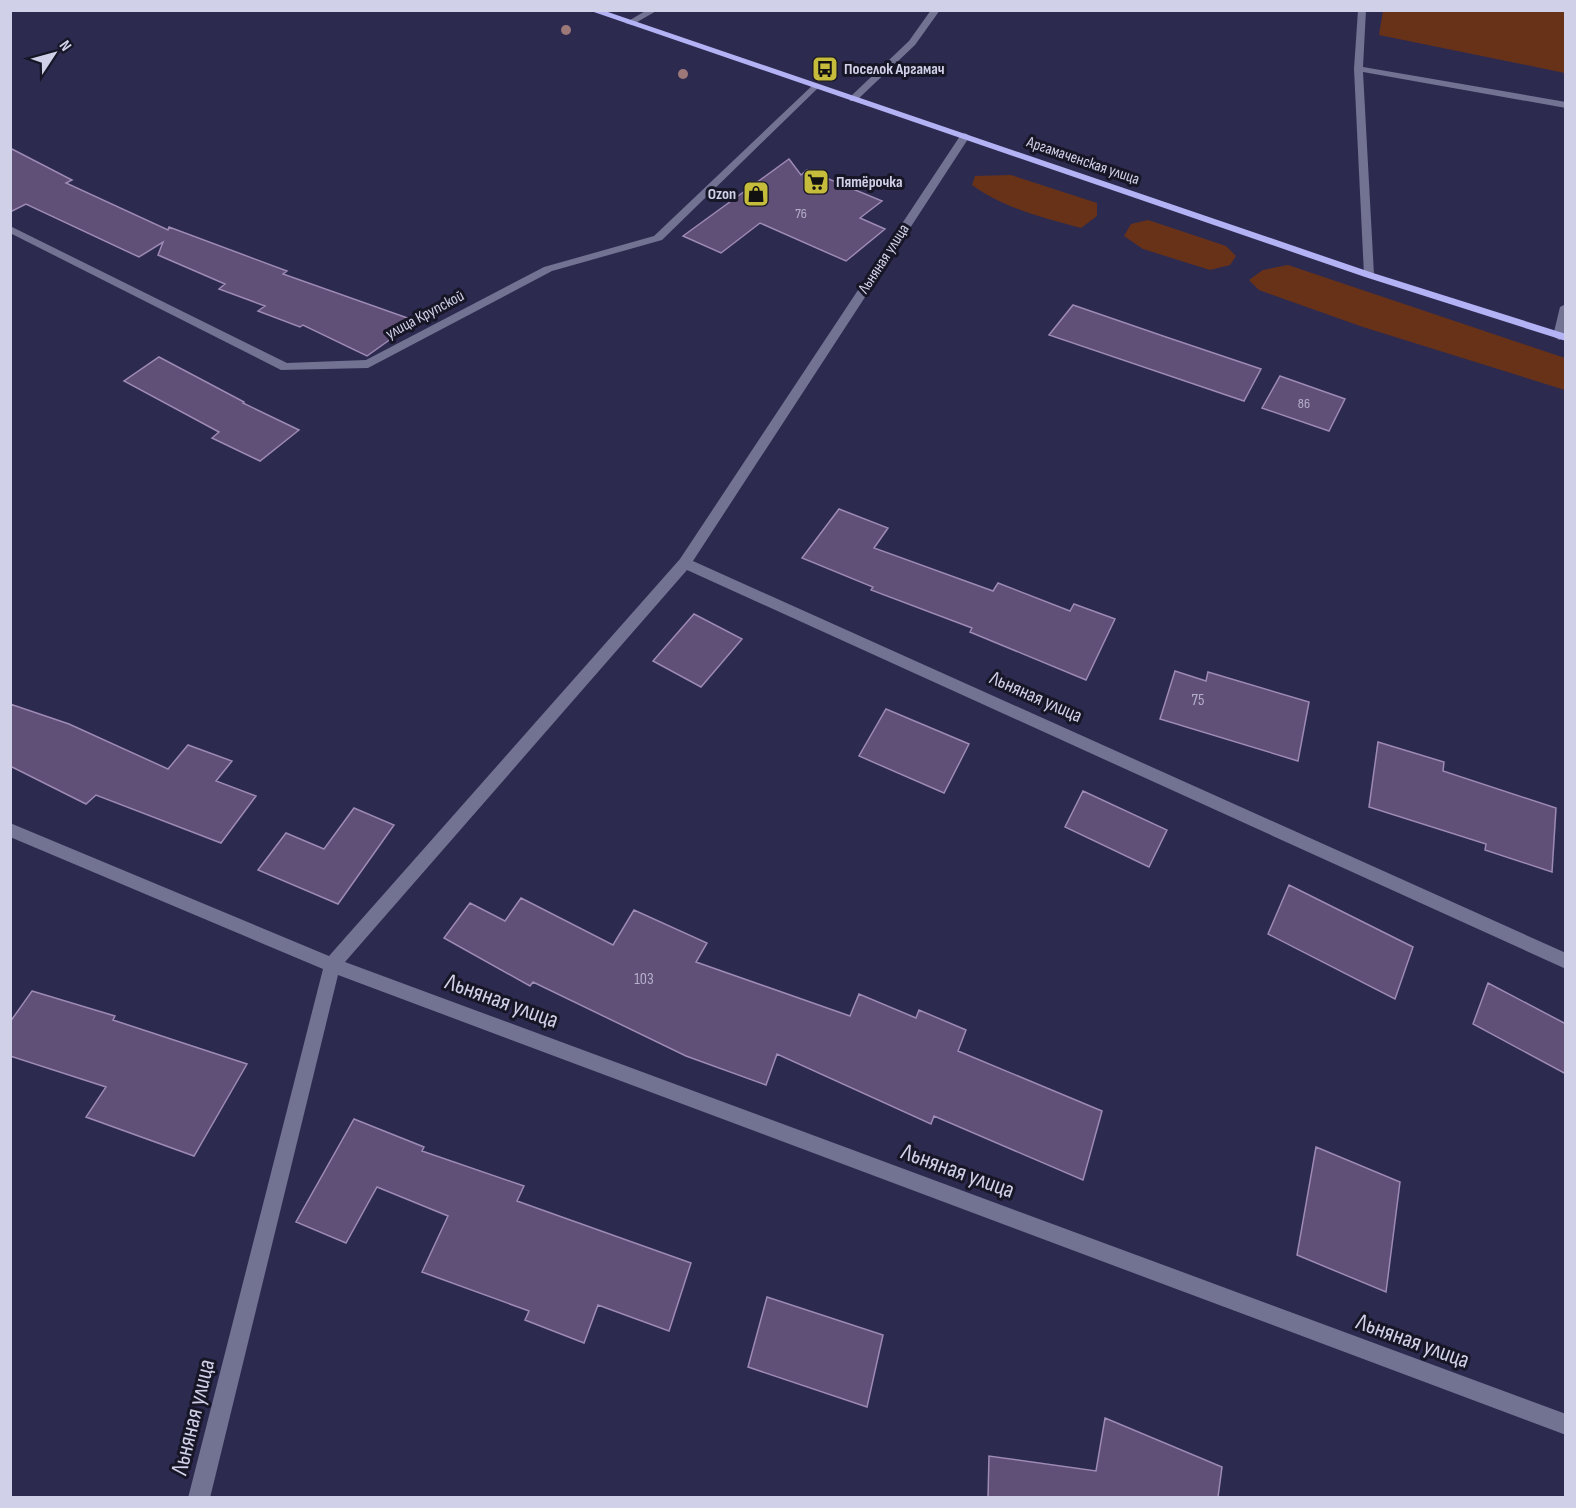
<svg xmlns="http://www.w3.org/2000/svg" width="1576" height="1508" font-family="'Sofia Sans Condensed',sans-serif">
  <rect width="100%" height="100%" fill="#2d2a50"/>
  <path fill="#683218" d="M1383,11h182v62l-186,-38z
    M1011,175l86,28v13l-16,12c-38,-10 -77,-20 -109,-43l3,-9z
    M1148,220l78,26 10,10 -6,9 -20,5 -67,-21 -19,-13 7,-12z
    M1288,265l277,93v32l-202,-63 -104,-37 -10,-10 14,-10z"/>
  <path fill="#604f76" stroke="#9d8ab5" stroke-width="1.5" d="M10,148l62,32 -6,3 102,47 1,-3 118,44 -4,3 133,47 -49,35 -64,-31 -3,2 -42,-16 7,-5 -46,-17 6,-5 -67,-29 5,-13 -24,15 -113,-53 -16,8z
    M789,159l12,16 6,-5 75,31 -22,17 25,11 -39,32 -86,-38 -39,30 -38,-17z
    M1073,305l93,32 95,32 -17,32 -195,-66z
    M159,357l85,45 -1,1 56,27 -39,31 -48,-23 7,-6 -95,-51z
    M1280,376l65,23 -16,32 -67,-23z
    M839,509l49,19 -14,20 119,43 5,-8 72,28 4,-7 41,15 -29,61 -116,-48 2,-4 -101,-38 2,-3 -71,-29z
    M694,614l48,25 -41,48 -48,-26z
    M1175,671l31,10 2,-9 101,30 -11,59 -138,-42z
    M10,704l59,20 99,45 20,-24 44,16 -16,20 40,15 -35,47 -125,-48 -10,9 -76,-38z
    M886,709l83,35 -25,49 -85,-37z
    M1378,742l66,20 -1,9 113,37 -4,64 -67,-22 1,-6 -117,-37z
    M1083,791l84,39 -18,37 -84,-40z
    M354,808l40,17 -56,79 -80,-34 28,-37 38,16z
    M1289,885l124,62 -18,52 -127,-65z
    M521,898l92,47 21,-35 73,33 -11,19 154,54 9,-22 57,24 3,-8 47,20 -8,21 144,60 -19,69 -149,-64 -3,8 -154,-70 -11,31 -80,-29 -153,-74 -3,4 -86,-48 26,-35 35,18z
    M1488,983l78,41v50l-93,-50z
    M32,991l83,25 -2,4 134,44 -53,92 -108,-39 20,-30 -96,-31v-34z
    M354,1119l70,28 -2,4 102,35 -7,15 174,62 -22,68 -71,-26 -14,38 -59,-23 4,-9 -107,-39 26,-56 -71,-29 -31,56 -50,-21z
    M1316,1147l84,35 -14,110 -89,-37z
    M767,1297l116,38 -16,72 -119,-40z
    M1105,1418l117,49 -4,30h-230l1,-41 107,15z"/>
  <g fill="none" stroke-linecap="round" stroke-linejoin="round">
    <path fill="#727292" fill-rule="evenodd" d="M647,10h11l-26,15 -7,-2z
      M931,10h9l-25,35 -59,56h-6v-4l59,-56z
      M1358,10h8l-3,57 203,35v6l-203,-36 11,203 -5,3 -5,-3 -10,-206z
      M815,83l5,3 -2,2 -156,152 -110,31 -184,97 -87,2 -271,-137v-7l277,137 79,-3 178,-93 110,-31z
      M965,133l5,3 -277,425 873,392v16l-879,-399 -342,392 1221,452v21l-1228,-460 -128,523h-22l135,-529 -313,-132v-14l319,133 351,-397 280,-423z
      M1566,304v28l-3,7 -4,1 -6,-4 7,-29z"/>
    <path fill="#b3b2f5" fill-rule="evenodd" d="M588,10h14l771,263 193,61v7l-201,-64z"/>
  </g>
  <g fill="#9c7879">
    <circle cx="566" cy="30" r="5"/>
    <circle cx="683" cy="74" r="5"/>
  </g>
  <defs>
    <g id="bus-square" transform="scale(1.35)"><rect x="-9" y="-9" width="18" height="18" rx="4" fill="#c6bc3c" stroke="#161626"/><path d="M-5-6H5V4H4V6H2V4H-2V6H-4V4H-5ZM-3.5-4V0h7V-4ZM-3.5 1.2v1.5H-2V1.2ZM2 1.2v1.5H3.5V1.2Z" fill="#111"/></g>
    <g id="supermarket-square" transform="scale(1.35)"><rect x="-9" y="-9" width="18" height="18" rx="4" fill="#c6bc3c" stroke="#161626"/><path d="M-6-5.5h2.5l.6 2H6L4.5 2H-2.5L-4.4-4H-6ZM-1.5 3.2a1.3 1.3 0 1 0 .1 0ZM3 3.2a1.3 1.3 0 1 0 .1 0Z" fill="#111"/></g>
    <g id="shop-square" transform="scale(1.35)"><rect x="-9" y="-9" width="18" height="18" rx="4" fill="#c6bc3c" stroke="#161626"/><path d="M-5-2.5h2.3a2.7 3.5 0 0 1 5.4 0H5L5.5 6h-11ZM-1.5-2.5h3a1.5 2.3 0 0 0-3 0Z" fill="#111"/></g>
  </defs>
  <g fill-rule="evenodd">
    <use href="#bus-square" x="825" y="69"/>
    <use href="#supermarket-square" x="816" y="182"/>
    <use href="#shop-square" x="756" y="194"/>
  </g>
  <g text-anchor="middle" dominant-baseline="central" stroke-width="6" stroke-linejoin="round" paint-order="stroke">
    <g font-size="14" fill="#b4b0cc">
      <text x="801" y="213">76</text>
      <text x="1304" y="403">86</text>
    </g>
    <g font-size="16" font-weight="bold" fill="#d0d0e8" stroke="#161626" text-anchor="start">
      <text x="844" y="69">Поселок Аргамач</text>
      <text x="836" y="182">Пятёрочка</text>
      <text x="736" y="194" text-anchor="end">Ozon</text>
    </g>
    <g font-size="16" fill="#d0d0e8" stroke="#161626">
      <text transform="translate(1083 161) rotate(19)">Аргамаченская улица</text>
      <text transform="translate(884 259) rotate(-57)">Льняная улица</text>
      <text transform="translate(425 315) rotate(-28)">улица Крупской</text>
    </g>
    <g font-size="16" fill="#b4b0cc">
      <text x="1198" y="700">75</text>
      <text x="644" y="979">103</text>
    </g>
    <g font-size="20" fill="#d0d0e8" stroke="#161626">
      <text transform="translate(1036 697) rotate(24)">Льняная улица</text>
    </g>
    <g font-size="24" fill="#d0d0e8" stroke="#161626">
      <text transform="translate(502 1001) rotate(20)">Льняная улица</text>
      <text transform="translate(958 1171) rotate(20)">Льняная улица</text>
      <text transform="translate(1413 1341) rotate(20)">Льняная улица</text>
      <text transform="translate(193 1417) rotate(-76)">Льняная улица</text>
    </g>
  </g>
  <rect width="1576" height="1508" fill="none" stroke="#d0d0e8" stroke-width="24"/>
  <g transform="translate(54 54) rotate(54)" stroke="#161626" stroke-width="4.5" paint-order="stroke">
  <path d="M0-4.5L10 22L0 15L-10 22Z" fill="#d0d0e8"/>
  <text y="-9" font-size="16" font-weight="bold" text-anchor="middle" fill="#d0d0e8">N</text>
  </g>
</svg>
